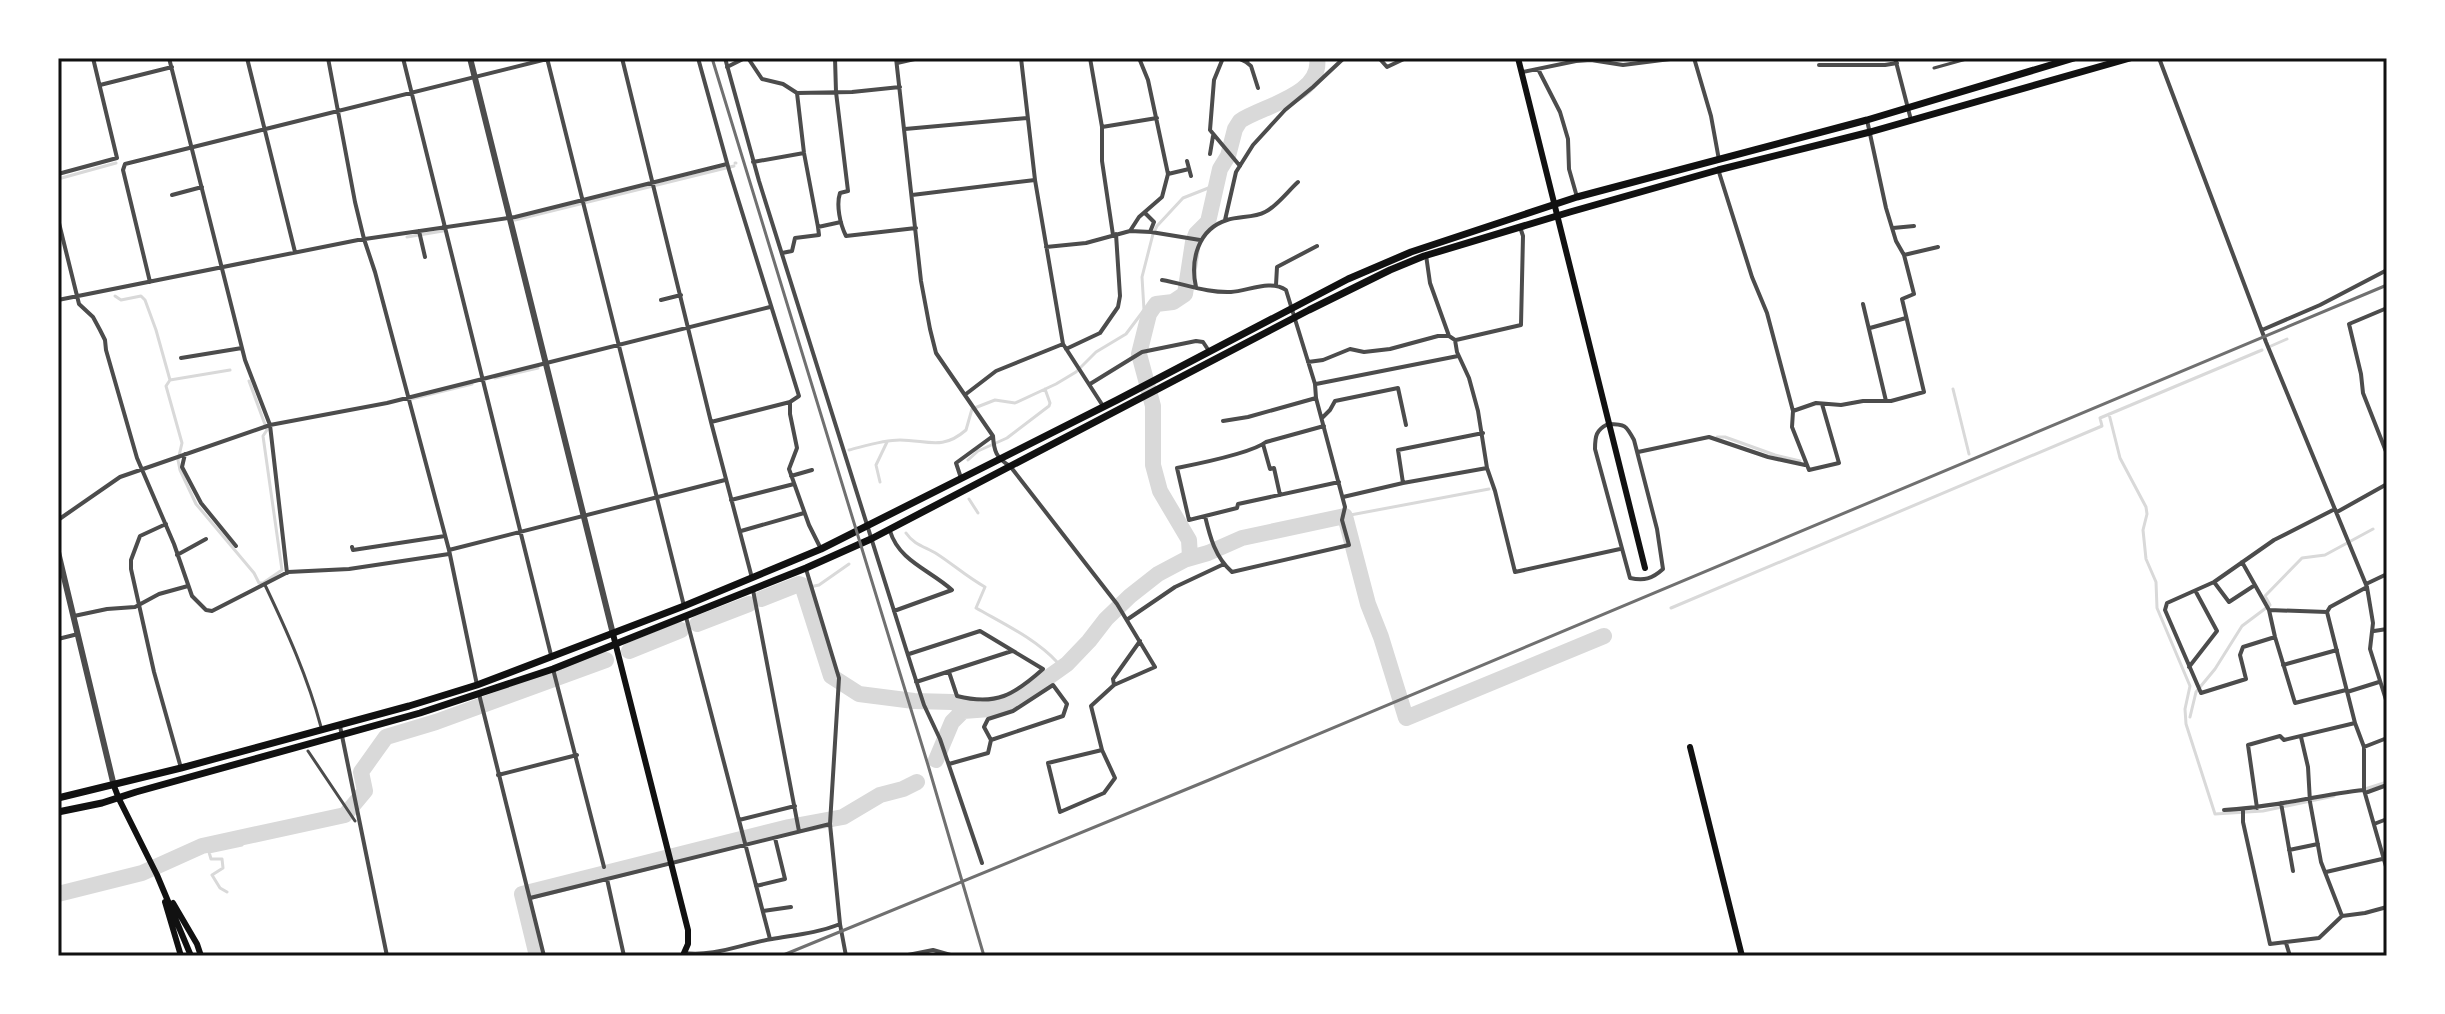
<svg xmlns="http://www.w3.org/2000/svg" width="2445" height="1014" font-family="'IBM Plex Serif',serif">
  <rect width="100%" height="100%" fill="#fff"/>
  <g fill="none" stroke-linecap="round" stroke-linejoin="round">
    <path stroke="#d9d9d9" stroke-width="3" d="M735,163h1
      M58,179l58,-16
      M515,220l219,-54
      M407,237l36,-6
      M115,296l6,4 20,-4 4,4 11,30 14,50 60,-10
      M2271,346l16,-7
      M495,378l43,-10
      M170,380l-4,6 16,57 -4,17 2,10 16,34 58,69 5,10h4l19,-13 -19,-134 4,-6 -18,-49
      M1953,389l16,65
      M411,399l61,-15
      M2109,414l11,44 26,49 1,7 -4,16 3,29 10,23 1,26 33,78 -5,23 1,15 29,90 48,-3 71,-15
      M1717,437h8l50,18 25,6
      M849,450c16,-4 34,-10 51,-10 27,0 42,11 66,-10l6,-21 23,-9 20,3 41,-19 20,-12 20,-20 30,-18 18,-24 -2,-33 11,-43 4,-8 26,-28 33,-13
      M968,460l10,-9 29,-13 42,-32 1,-3 -5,-14
      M880,482l-4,-17 11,-23
      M969,499l9,14
      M1345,516l144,-27
      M906,533c8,12 20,14 31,21 17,11 30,23 48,33l-9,21c28,16 60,31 82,55
      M805,588l14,-3 30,-21
      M1671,608l431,-182 -2,-8 162,-68
      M2190,717l6,-25 19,-23 27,-43 28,-21 -5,-9 37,-38 23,-3 48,-26
      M2365,789l22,-7
      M227,892l-7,-4 -8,-13 11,-7 -1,-9h-11l-2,-7 33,-7 -2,-7"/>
    <path stroke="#d9d9d9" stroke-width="16" d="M1187,559l21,-6 34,-15 103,-22 23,88 13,33 25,81 198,-82
      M761,599l38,-15 3,1 29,91 28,18 55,7 38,1 25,7
      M697,624l52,-20
      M629,651l52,-21
      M936,760l16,-38 11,-11 27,-2 25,-8 52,-37 22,-23 17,-22 24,-23 28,-22 32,-17 -1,-17 -29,-49 -7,-26v-59l-14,-52 10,-40 7,-10 17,-2 12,-8 8,-52 3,-8 12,-12 12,-53 8,-13 7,-27 5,-8c22,-15 83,-26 77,-63
      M58,894l84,-21 60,-27 143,-31 20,-24 -4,-19 25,-35 50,-15 170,-62
      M537,956l-15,-62 267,-67 54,-10 37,-22 23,-6 14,-7"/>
    <path stroke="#4c4c4c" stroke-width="3" d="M1934,68l36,-10
      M265,585c22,46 43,93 56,142
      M308,751l47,70"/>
    <path stroke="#4c4c4c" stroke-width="4" d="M169,58l76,302 25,65 17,148
      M247,58l48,194
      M328,58l27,144 9,37 11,33 74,278 28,135
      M403,58l148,597
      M547,58l137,548
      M622,58l89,364 41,156
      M698,58l31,112 70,226 -9,6 -79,20
      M725,58l34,123 153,487 12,37 16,34 42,124
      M748,58l14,21 21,5 14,9 55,-1 48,-5
      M835,58l1,34 12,99 -8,2c-4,12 0,31 6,43l70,-8
      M896,58l25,223 9,48 6,24 57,83c1,15 3,22 17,30l107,138 38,63 -41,18 -23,21 11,44 13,28 -11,15 -44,19 -12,-49 54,-13
      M1021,58l14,122 28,164 40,62
      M1090,58l12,69v34l11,74
      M1223,58l-9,22 -4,50 30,36
      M1238,58l8,4 4,-4
      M1379,58l8,9 19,-9
      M1694,58l17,58 8,44
      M1895,58l16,62
      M2159,58l107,284 101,245 6,36 -3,26 17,54
      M1246,62l5,4 7,22
      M897,63l22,-5
      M1819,65h66l12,-2
      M727,67l18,-9
      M1538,69l22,43 8,27 1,30 8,28
      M1523,72l53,-11 15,-1 32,5 55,-7
      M100,85l72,-18
      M797,93l7,60 14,74
      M1102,127l55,-9
      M905,129l122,-11
      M1210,154l3,-18
      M1187,161l4,15
      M753,162l51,-9
      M1718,169l34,108 15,36 26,98 -1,16 17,43 30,-7 -17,-59
      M58,174l59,-16 -24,-100
      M1168,174l21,-5
      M172,195l30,-8
      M912,195l123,-15
      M1145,213l9,9 -4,10
      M58,219l21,85 14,13 7,13 5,10 1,10 31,108 37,86 18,52 14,14 6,1 76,-39 61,-3 100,-15
      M1225,220l11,-48 17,-27 32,-35 28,-23 31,-29
      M1893,228l21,-2
      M419,231l6,26
      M1130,231l9,-14 23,-20 6,-23 -20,-94 -9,-22
      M1046,247l40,-4 44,-12 21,1 49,8
      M782,253l10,-2 3,-13 24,-3 -1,-8 23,-5
      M1426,255l4,28 19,53
      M1904,255l34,-8
      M1162,280c23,4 45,13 69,12 17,-1 40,-13 55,-2l29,94 1,14 29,109 -3,13 7,25 -117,27c-17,-15 -22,-35 -27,-56
      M150,282l-27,-112 2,-6 426,-106
      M1276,285l1,-18 40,-21
      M1196,287c-6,-27 2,-58 31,-67 12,-4 27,-2 38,-8 11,-5 23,-21 33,-30
      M58,300l300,-60 157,-23 212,-53
      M661,300l20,-5
      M1863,304l23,97
      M2387,308l-38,16 12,50 2,19 24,61
      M1870,328l36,-10
      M2262,330l58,-25 67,-35
      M1456,340l65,-15 2,-89 -3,-9
      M1066,349l34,-16 18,-26 2,-11 -4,-62
      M181,358l61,-10
      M1308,362l15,-2 27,-11 14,3 26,-3 48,-13h11l6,4 2,12 12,26 9,33 9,57 8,23 20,81 105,-23
      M1090,384l52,-32 54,-11 7,1 6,9
      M1316,384l142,-28
      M966,394l30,-23 67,-27
      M790,402v12l7,34 -8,21 20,56 12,24
      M1793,411l23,-8 25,2 22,-4h28l33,-9 -22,-93 12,-5 -10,-39 -8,-14 -10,-33 -19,-88
      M1323,417l7,-7 5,-9 63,-13 8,37
      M1223,421l25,-4 68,-19
      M1608,424c17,0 18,1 26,16l23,89 6,40c-11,10 -19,12 -33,9l-35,-129c0,-13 1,-19 13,-25z
      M1324,426l-58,16c-14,11 -69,22 -89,26l12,52 48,-12 1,-4 101,-22
      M1263,444l7,25 4,-1 6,27
      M1638,452l71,-15 59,20 37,8
      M185,454l-3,13 19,36 35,43
      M791,476l21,-6
      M961,478l-5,-15 37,-27
      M1403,483l-5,-33 85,-17
      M1343,497l60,-14 84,-15
      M731,500l63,-16
      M2337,512l50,-28
      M58,520l62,-43 150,-52 117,-22 383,-96
      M166,524l-26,12 -9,24v9l23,103 27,96
      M741,531l63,-18
      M890,531c9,30 40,39 62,59l-58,21
      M352,547l1,3 92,-14
      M449,550l276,-70
      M177,555l29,-16
      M2242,562l27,48
      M806,569l33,109 -9,146 10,100 6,32
      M2214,582l15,20 26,-17
      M2366,584l21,-10
      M2367,587l-37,20 -3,5 28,111 9,24v43l23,80
      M753,590l46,241
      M2327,612l-58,-2 6,27 20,66 51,-13
      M74,616l33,-7 28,-2 24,-13 29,-8
      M686,617l84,322
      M1128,619l47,-32 49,-23
      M2374,631l13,-2
      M2275,637l-32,10 -3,8 6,24 -45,14 -36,-83 2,-7 47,-21 60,-42 61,-31
      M58,639l20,-5
      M909,654l71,-23 63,38c-29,26 -47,37 -86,27l-8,-24
      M2283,665l54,-15
      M2189,667l28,-36 -21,-39
      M553,669l51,198
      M916,682l96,-31
      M1114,685l-1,-6 27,-38
      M2347,692l32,-10
      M479,694l65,262
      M340,726l47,230
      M2301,737l7,30 2,35 11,60 21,54
      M2364,747l23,-9
      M949,764l39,-11 3,-13 -7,-13 4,-8 25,-8 40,-26 14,19 -4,12 -72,24
      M498,775l79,-20
      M2365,793l22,-8
      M2281,803l12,68
      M2257,808l-9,-63 32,-9 4,4 71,-17
      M2243,809v13l27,122 49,-6 23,-22 23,-3 22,-6
      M2224,810c47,-2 93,-15 140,-20
      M739,820l56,-14
      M2374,824l13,-5
      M2289,850l29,-6
      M2326,872l56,-13
      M607,879l17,77
      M756,886l29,-7 -10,-41
      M530,898l300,-74
      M763,911l28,-4
      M2286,943l4,13
      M684,953c29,4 58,-9 88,-14 23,-4 46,-6 68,-15
      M903,956l30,-6 21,6"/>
    <path stroke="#4c4c4c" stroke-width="6" d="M470,58l143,576
      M58,552l56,234"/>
    <path stroke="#111" stroke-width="6" d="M1518,58l127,510
      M613,634l75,296v14l-4,9
      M1690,747l52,209
      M114,786l5,13 38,76 34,81
      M165,902l16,54
      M173,903l24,41 4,12"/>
    <path stroke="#111" stroke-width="7" d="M58,798l123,-30 228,-62 68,-21 207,-79 137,-57 296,-149 231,-121 63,-27 166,-55 290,-77 207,-62
      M58,812l44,-9 34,-11 284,-79 133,-44 253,-101 65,-29 438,-229 81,-40 34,-14 146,-44 148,-42 152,-38 260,-74"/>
    <path stroke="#707070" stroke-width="3" d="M712,58l216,707 56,191
      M781,956l428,-176 1178,-495"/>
  </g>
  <rect width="2445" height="1014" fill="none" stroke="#ffffff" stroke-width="120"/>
  <rect x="60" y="60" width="2325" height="894" fill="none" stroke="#111" stroke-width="3"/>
</svg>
